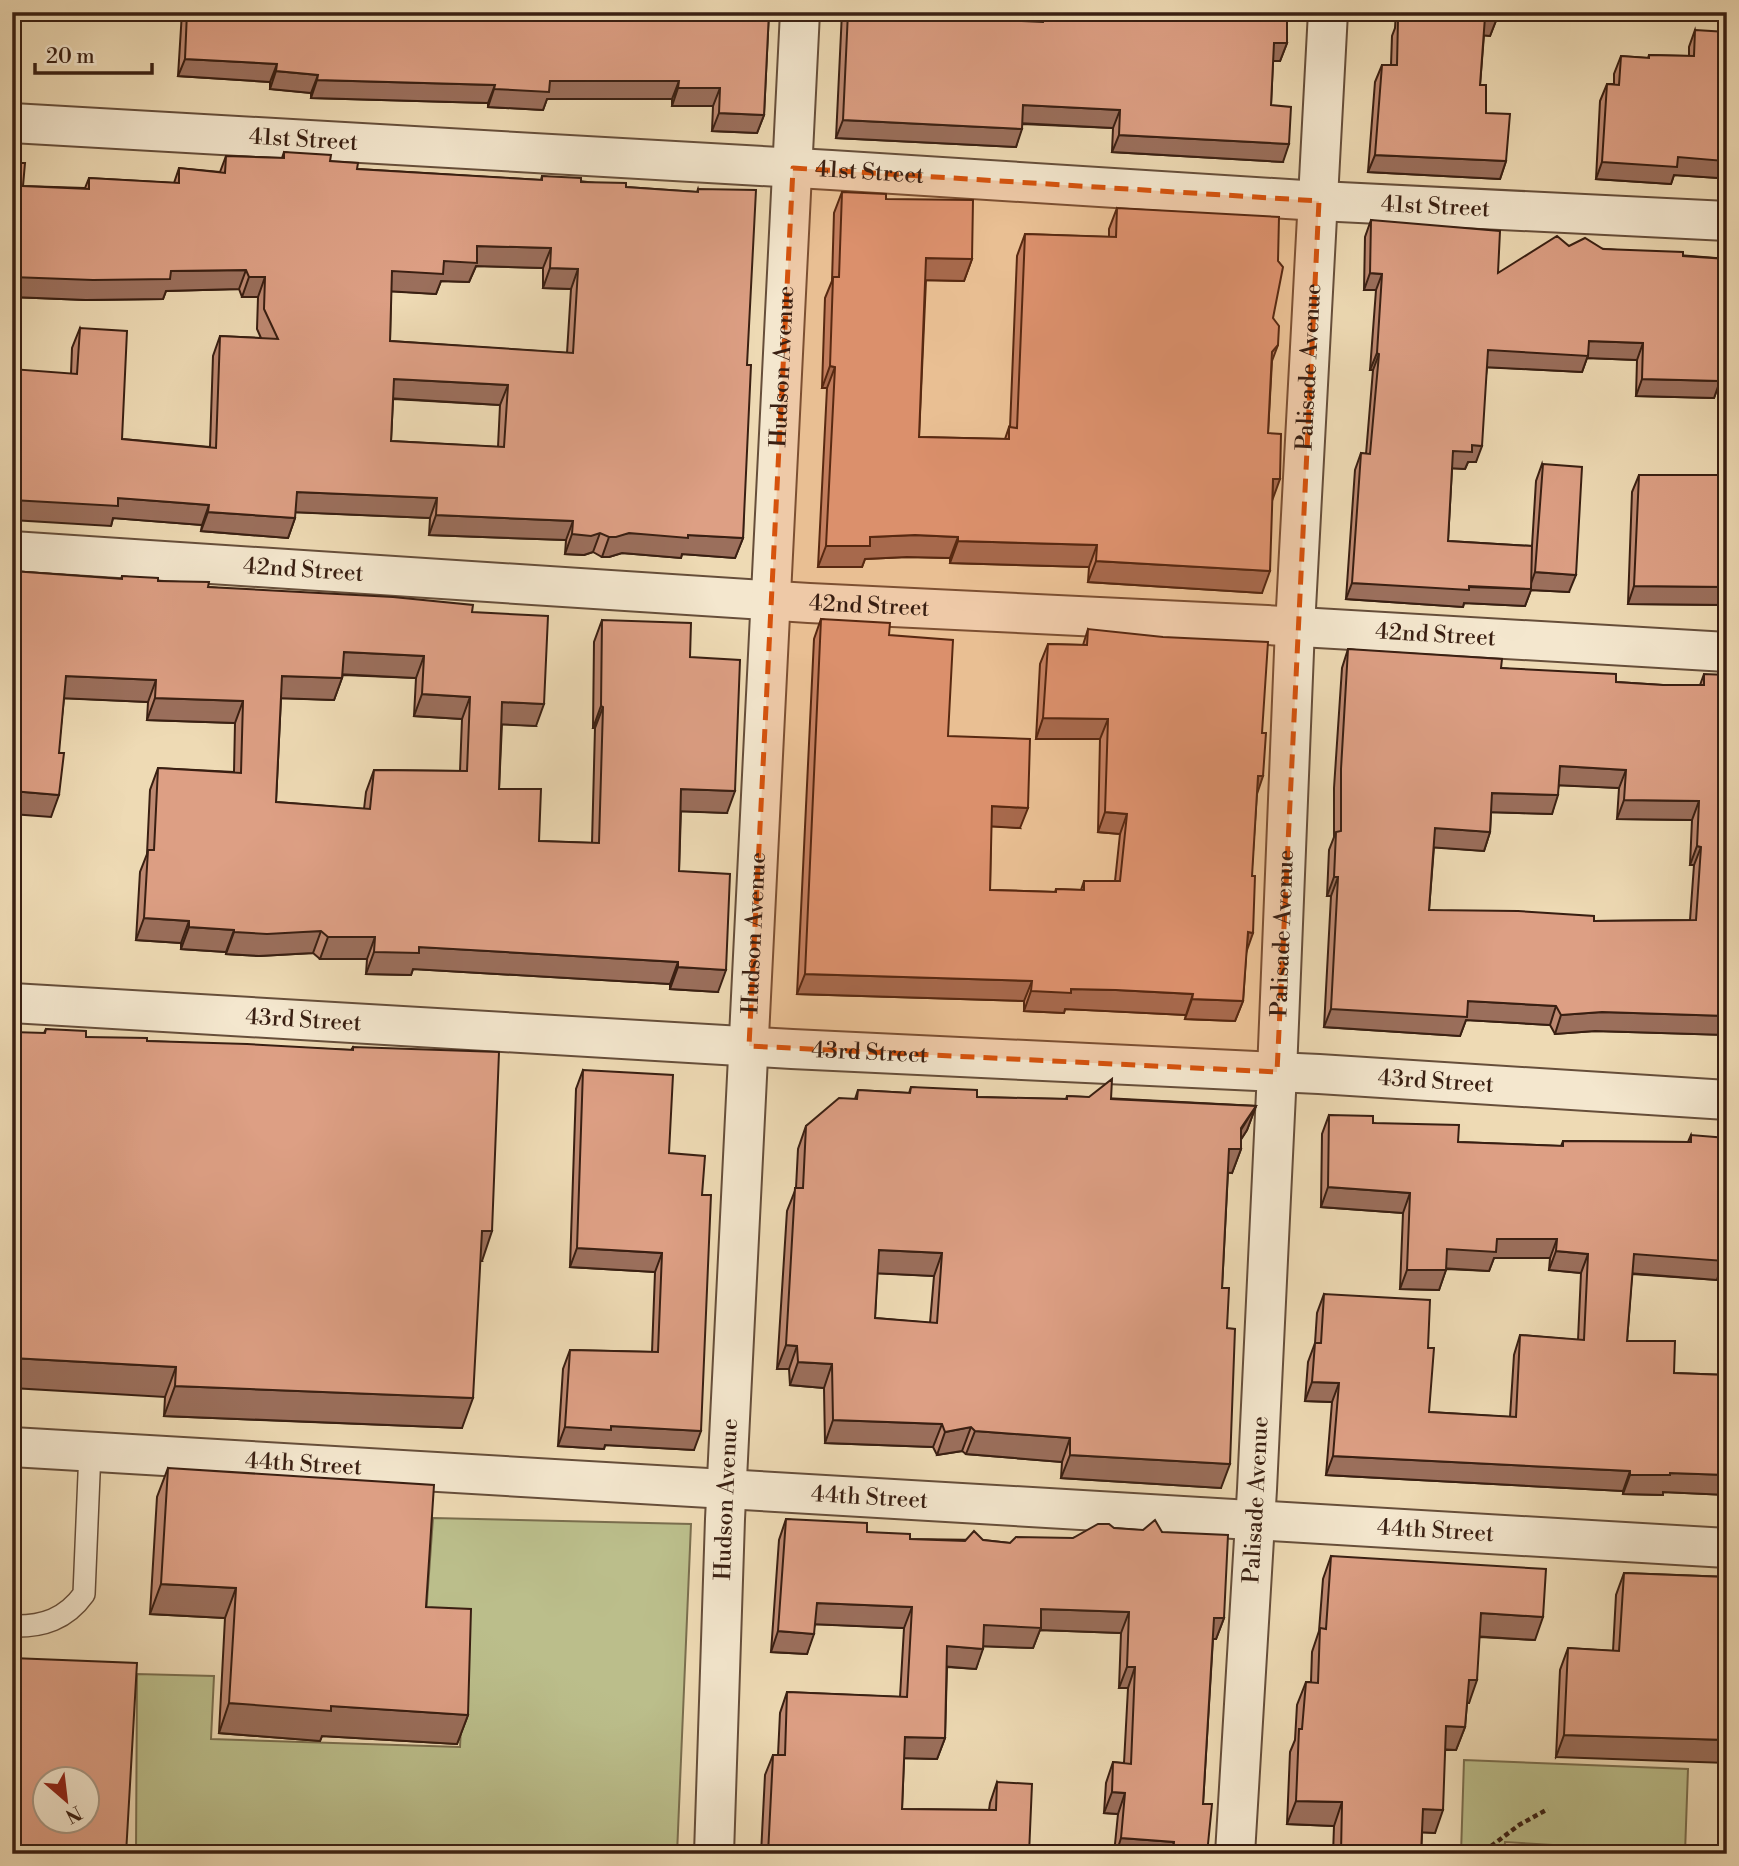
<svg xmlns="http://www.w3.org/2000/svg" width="1739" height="1866" font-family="'Libre Bodoni',serif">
  <rect width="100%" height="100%" fill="#eedab4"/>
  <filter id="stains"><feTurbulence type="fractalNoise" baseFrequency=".00286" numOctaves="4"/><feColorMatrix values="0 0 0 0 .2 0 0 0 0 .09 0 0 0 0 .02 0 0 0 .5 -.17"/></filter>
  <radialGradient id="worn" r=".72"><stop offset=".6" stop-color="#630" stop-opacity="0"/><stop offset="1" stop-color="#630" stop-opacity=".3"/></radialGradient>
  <path fill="#bbbe8b" stroke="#7a6e4e" stroke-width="2" d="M433,1518l258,6 -14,330h-541l1,-180 77,2 -3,63 249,8 6,-129 -40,-3z
    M1464,1760l224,9 -3,84 -180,-11 -1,12h-43z"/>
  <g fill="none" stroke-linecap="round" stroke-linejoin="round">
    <g stroke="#664e3a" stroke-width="24">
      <path id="service" d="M12,1626c31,1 54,-7 72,-32l6,-143"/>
    </g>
    <g stroke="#664e3a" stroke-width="42">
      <g id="minor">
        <path id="s1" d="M12,123l819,47 488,31 408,20"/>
        <path id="s2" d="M12,551l797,52 458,22 460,27"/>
        <path id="s3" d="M12,1003l780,46 527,25 408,26"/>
        <path id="s4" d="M12,1447l1715,101"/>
        <path id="s5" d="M714,1854l11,-335 75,-1507"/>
      </g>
    </g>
    <g stroke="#664e3a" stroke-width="42">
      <g id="tertiary">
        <path id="s6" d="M1235,1854l22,-365 20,-417 18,-445 33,-615"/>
      </g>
    </g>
    <path stroke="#391f12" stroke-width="4.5" stroke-dasharray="5 3.5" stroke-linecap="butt" d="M1489,1854l1,-7 29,-22 29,-16"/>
    <use href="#service" stroke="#f4e7ce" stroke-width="21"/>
    <use href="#minor" stroke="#f4e7ce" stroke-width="38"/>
    <use href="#tertiary" stroke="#f4e7ce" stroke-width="38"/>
  </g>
  <path fill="#be8972" stroke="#391f12" stroke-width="2" fill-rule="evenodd" d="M182,12h587l-5,103 -7,18 -45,-2 1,-25h-41v-7h-125l-4,11 -55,-3v-4l-177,-5v-5l-41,-4v-7l-92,-6z
    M842,12h128v5l12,2 56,3 3,-10h246v31l-7,18h-7l-2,44 12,57 -171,-10 1,-24 -91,-4 -6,23 -180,-9z
    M1396,12h101v6l-7,18 -6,-1 -4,50 6,28 20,48 -6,18 -132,-7 7,-90 7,-17h9l1,-29 3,-8z
    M1695,30l27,136 -4,12 -44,-3 -3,9 -75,-5 4,-78 7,-17h7v-10l7,-18 27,2 1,-3 40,1v-9z
    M284,152l46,9 27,8 184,11 1,-4 84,11 71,5 1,-3 49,176 -4,173 -8,20 -53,-4 -1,4 -59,-5 -13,4h-7l-9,-5 -9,3 -19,-1 1,-14 -137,-5 1,-17 -135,-6v6l-7,20 -87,-7 1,-6 -89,-7 -2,8 -40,-152 1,-26 8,-20 42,111 88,8 3,-91 7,-20 41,2 -4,-9 1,-32h-16l-3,-8 -73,2 -3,8 -77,1 -74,-3v-134l11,23 62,2 4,-10 85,5 5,-15 41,4 6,-16 56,2zM476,266l67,2v20l28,1 -4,64 -177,-12 1,-50 45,3 5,-13 28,1zM393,399l107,6 -2,42 -107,-6z
    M842,192l44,7 86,60 -8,22 -38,-1 -7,157 86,2 4,-12 1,1 7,-172 8,-22 84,3v-8l8,-21 156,110 5,27 -6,16 -4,72 4,66 -10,94 -174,-11 1,-15 -139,-4v-5l-43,-1 -42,2 -3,8h-44l9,-179h-5l3,-90 7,-17 2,-68z
    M1371,220l127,53 71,-27 158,13v110l-6,-1 -1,13 -6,17 -78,-2 1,-36 -50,-2 -5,14 -95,-5 -11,95h-8l-3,7 -13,-1 -4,73 84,5 4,-65 6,-17 27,128 -38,-2 -6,16 -61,-3 -1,4 -117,-8 9,-129 6,-17 5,1 7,-84h-3l6,-80h-12l1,-53z
    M1727,456v149l-99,-1 4,-112 7,-17h83l1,-7z
    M12,571l109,8 1,-3 86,11 264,25 64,114 -34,-2 -3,65 40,52 53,2 3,-115h-2l1,-86 8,-22 88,37 37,156 -46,-2 -2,60 39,121 -48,-3v-5l-257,-15 -2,6 -45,-1 1,-15h-47l-7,-6 -54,3 -33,-2v-2l-45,-3v-6l-45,-3 4,-68 7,-18 3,-64 8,-22 76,4 1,-49 -88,-3 1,-18 -84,-4 -13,119zM343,675l73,3 -2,38 48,3 -2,52 -86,-1 -8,22 -2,17 -88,-7 5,-104 53,2z
    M821,619l68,16 59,101 72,92 -29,-2 -1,64 65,2 1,-3 25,1 3,-9h31l5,-47 -22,-2 2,-93h-64l4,-75 8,-20 35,1 5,-16 169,163 -14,209 -8,20 -50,-2 1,-4 -78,-4 -43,-2 -1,4 -40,-2v-10l-227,-7 17,-355z
    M1348,649l268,33 47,3h37l4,-11 23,361 -132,-4 -40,3 -5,-9 -84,-5 -6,16 -136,-9 7,-131h-4l2,-46 5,-13v-49l8,-120zM1559,785l60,3 -2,31 75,1 -2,45h4l-4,55 -96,1 -165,-11 5,-63 50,4 6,-19 1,-20 61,2z
    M46,1029l40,8 61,4 204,9 2,-3 129,214h-2l-18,167 -298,-12 1,-19 -121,-364z
    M583,1070l86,83 33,42 -8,255 -89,-5 -1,4 -46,-3 5,-77 7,-19 82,2 3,-80 -85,-5 6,-178z
    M911,1087l66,10 89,2 1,-3 189,10 -9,24 -6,9v10l-9,24 -4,-1 -6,116 -1,200 -160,-10 1,-16 -96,-8 -4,-3 -25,4 -4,-8 -108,-4 -1,-55 -34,-3 -1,-16h-12l10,-158 9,-23 2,-39 8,-23 49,-27 3,-9 51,3zM877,1273l57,3 -4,47 -55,-5z
    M1329,1115l44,8 85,19 103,4 2,-5 125,1 3,-7 30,132 -4,13 -85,-6 -5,67 47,32 53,2v120l-64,-3v3l-40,-1v-3l-297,-16 6,-73 -27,-1 3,-39 7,-19 2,-30 7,-19 104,54 1,64 81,5 4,-62 6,-20 58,5 3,-67 -32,-3 1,-12h-56l-5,13 -43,-2 -7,21 -39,-1 3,-76 -82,-6 1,-73z
    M168,1468l258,139 42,108 -11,29 -135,-8 -2,5 -101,-8 6,-115 -75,-4 7,-117z
    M786,1519l124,20 73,1 27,3 63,-5 41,-10 48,4 62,86 -8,21h-3l-10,165 4,50h-93l4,-40 -14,-1 2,-30 7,-21 11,1 4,-75h-9l2,-55 -81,-3 -7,18 -50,-2 -7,23 -29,-2 -2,71 -8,21 -33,-1 -2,51 87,1 1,-7 7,-21 32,72h-268l4,-79 8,-20h5l2,-42 7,-21 113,5 4,-69 -89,-4 -8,30 -36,-2 8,-112z
    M1331,1556l204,84 -56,-3 -10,66h-2l-2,24 -9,23h-11l-10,83 -13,-1 -1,22h-88l1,-28 -47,-2 3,-72 5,-12 2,-35 9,-23h5l1,-30 7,-21 4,-52z
    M1624,1573l103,4 -171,180 4,-87 8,-22 45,3 3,-56z"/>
  <path fill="#9b6f5c" stroke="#391f12" stroke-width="2" d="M1485,17l12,1 -7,18 -11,-1z
    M1274,43h13l-7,18h-13z
    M185,59l92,5 -7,18 -92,-6z
    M276,71l42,4 -7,18 -41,-4z
    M317,80l178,5 -7,18 -177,-5z
    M550,81h129l-7,18h-125l-4,11 -55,-3 6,-18z
    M678,88h42l-7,18h-41z
    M1023,105l97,5 -7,18 -96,-5z
    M719,113l45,2 -7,18 -45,-2z
    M843,120l179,9 -6,18 -180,-9z
    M1119,135l170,9 -6,18 -171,-10z
    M1727,149v17h-5l-4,12 -44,-3 -3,9 -75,-5 6,-17 76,-5z
    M1375,155l131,6 -6,18 -132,-7z
    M477,246l74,2 -8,20 -67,-2 -7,16 -28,-1 -5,13 -51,-3 7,-20 52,-10z
    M926,258l46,1 -8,22 -45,-1z
    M550,268l28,1 -7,20 -28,-1z
    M246,270l-7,19 -73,2 -3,8 -77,1 -74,-3v-20l159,-6z
    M1370,273l12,1 -6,16h-12z
    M249,277h16l-7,20h-16z
    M1589,341l54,2 -6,17 -50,-2 -5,14 -100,-5 6,-17z
    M1722,351h5v18l-11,-1z
    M1377,353l2,1 -6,16h-3z
    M830,366l5,1 -8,21h-5z
    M394,379l114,6 -8,20 -113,-7z
    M1642,379l78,2 -6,17 -78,-2z
    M1472,445l10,1 -6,16h-8l-3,7 -19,-1 7,-17z
    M1273,479h7l-8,22z
    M297,492l140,6 -7,20 -140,-6z
    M118,498l91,7 -7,20 -89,-7 -2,8 -99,-6v-20z
    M208,512l87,6 -7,20 -87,-7z
    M436,515l137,6 -7,19 -137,-5z
    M600,533l-7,19 -9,3 -19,-1 7,-20z
    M629,533l59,2 55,3 -8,20 -53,-4 -1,4 -59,-5 -13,4h-7l7,-20z
    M915,535l43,2 -8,21 -43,-1 -42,2 -3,8h-44l8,-21 44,-9z
    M958,541l139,4 -8,22 -139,-4z
    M1096,561l174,10 -8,22 -174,-11z
    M1535,572l41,3 -7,17 -38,-2 -6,16 -61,-3 -1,4 -117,-8 6,-16 177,6z
    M1634,586l93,1v18l-99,-1z
    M344,652l80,4 -8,22 -80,-4z
    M66,676l90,4 -8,22 -90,-4z
    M282,676l60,2 -8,22 -60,-2z
    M422,694l48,3 -8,22 -48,-3z
    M155,698l88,3 -8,22 -88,-3z
    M502,702l42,2 -8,22 -42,-2z
    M601,706l2,1 -8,21h-2z
    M1043,718l65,1 -8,20h-64z
    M1560,766l66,4 -7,18 -66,-3z
    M1258,776h5l-7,21z
    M681,789l54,2 -8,22 -54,-2z
    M12,791l47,4 -8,22 -39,-3z
    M1492,793l66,2 -6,19 -67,-2z
    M1624,800l75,1 -7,19 -75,-1z
    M992,806l36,2 -8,20 -35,-2z
    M1105,812l22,2 -7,20 -22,-2z
    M1435,828l55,4 -6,19 -56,-4z
    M1697,846l4,1 -7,18h-4z
    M1334,877h4l-7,19h-4z
    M144,918l45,3 -8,22 -45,-3z
    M189,927l45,3 -8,22 -45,-3z
    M321,931l-8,22 -54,3 -33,-2 8,-22z
    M1248,932l5,1 -7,20z
    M328,937h47l-8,22h-47z
    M419,947l259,15 -8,22 -257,-15 -2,6 -45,-1 8,-22z
    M678,967l48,3 -8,22 -48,-3z
    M805,974l227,7 -8,20 -227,-7z
    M1071,989l45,1 77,4 -7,21 -121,-6 -1,4 -40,-2 7,-20z
    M1192,999l51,2 -8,20 -50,-2z
    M1468,1001l88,5 -6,19 -84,-5 -6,16 -136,-9 7,-18z
    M1602,1012l125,4v19l-132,-4 -40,3 6,-19z
    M1256,1106l-9,24 -12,19h6l-9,24 -12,-1 9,-23z
    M1328,1187l82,6 -7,20 -82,-6z
    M482,1231h10l-10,30h-11z
    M1497,1239h60l-7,19h-56l-5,13 -49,-3 7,-19z
    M577,1248l85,5 -7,19 -85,-5z
    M1727,1248v19h-6l-4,13 -90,-7 7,-19z
    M879,1250l63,3 -8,23 -64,-3z
    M1556,1251l32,3 -7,19 -32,-3z
    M1407,1270h39l-7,20 -39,-1z
    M786,1345l11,1 -8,23h-12z
    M12,1358l164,9 -11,30 -153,-9z
    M798,1362l34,2 -8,24 -34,-3z
    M1312,1382l27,1 -7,19 -27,-1z
    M175,1386l298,12 -11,30 -298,-12z
    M833,1420l109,4 -9,23 -108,-4z
    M611,1426l90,5 -7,19 -89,-5 -1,4 -46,-3 7,-19z
    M971,1427l-9,24 -25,4 8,-23z
    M975,1431l95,7 -8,24 -96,-8z
    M1070,1455l160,9 -9,24 -160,-10z
    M1333,1456l297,15 -7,20 -297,-16z
    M1670,1473l57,2v20l-64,-3v3l-40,-1 7,-19z
    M161,1584l75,4 -11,30 -75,-4z
    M817,1603l95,4 -8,21 -95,-4z
    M1041,1609l88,3 -8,21 -81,-3 -7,18 -56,-2 7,-21z
    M1481,1613l62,4 -8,23 -63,-4z
    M1214,1618h10l-8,21h-10z
    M778,1631l36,3 -7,20 -36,-2z
    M947,1646l36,3 -7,20 -36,-3z
    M1127,1667h8l-7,21h-9z
    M1469,1680h8l-8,23h-9z
    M229,1703l102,3 137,9 -11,29 -135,-8 -2,5 -101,-8z
    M1446,1726l19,1 -9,23 -18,-1z
    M1564,1735l163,5v23l-171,-6z
    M905,1737l40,1 -8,21 -39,-1z
    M1112,1792l13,1 -7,21 -14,-1z
    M1296,1801l46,1 -8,24 -47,-2z
    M1423,1809l20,1 -8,23 -21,-1z
    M1121,1838l53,4 -4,12h-54z"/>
  <path fill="#dd9f84" stroke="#391f12" stroke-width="2" fill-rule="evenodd" d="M187,12h582l-5,103 -45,-2 1,-25h-42l1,-7h-129l-1,11 -55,-3 1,-4 -178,-5 1,-5 -42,-4 1,-7 -92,-5z
    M848,12h122v5l12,2 61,3 1,-10h243v31h-13l-3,62 20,2 -2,37 -170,-9 1,-25 -97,-5 -1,24 -179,-9z
    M1401,12h96v6l-12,-1 -5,68h6v28l24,1 -4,47 -131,-6 7,-90h15l1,-46h3z
    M1695,30l32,2v117h-2l-1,12 -46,-4 -1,10 -75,-5 5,-78 12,1 2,-29 28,2v-3l45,1z
    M284,152l47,3 -1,6 28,2 -1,6 185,11v-4l39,2v4l45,1v4l72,5v-3l58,1 -9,175h4l-8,173 -55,-3v3l-59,-5 -13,4h-7l-9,-4 -9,3 -19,-2 1,-13 -137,-6 1,-17 -140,-6 -2,26 -87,-6 1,-7 -91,-7v8l-106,-6v-131l65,5 3,-46 47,3 -5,108 94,9 4,-112 58,3 -14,-30 1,-32h-16l-3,-7 -75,1 -1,8 -77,1 -81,-3v-114h13l-2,23 66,3v-11l90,5v-15l46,5 1,-17 58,2zM477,246l74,2 -1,20 28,1 -5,84 -183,-12 2,-70 51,3 1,-13 33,2zM394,379l114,6 -4,62 -113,-6z
    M842,192l44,2v5l87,1 -1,59 -46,-1 -7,179 90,2v-12l8,1 8,-194 91,3 1,-29 162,9 -1,44 5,6 -10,51 6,8 -1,19 -6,7 -4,81 13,1 -1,45h-7l-3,92 -174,-10 1,-16 -139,-4v-4l-43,-2 -45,2v9h-44l9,-179 -5,-1 3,-89h6z
    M1371,220l129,11 -2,42 59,-37 12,10 16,-8 18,11 80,3v4l44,3v92h-5l-2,30 -78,-2 1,-36 -54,-2 -1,15 -100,-6 -6,96 -10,-1v7l-19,-1 -5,90 84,5 -1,43 -62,-3v4l-117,-7 9,-130 9,1 9,-100 -2,-1 5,-79 -12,-1z
    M1543,464l39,3 -6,108 -41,-3z
    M1639,475h88v112l-93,-1z
    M12,571l110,8v-3l36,2v3l51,1 -1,5 185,10 80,8 -1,7 76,4 -4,88 -42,-2 -3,87h42l-2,52 60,2 4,-136 -2,-1 1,-86 89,3 -1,34 50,3 -5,131 -54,-2 -2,82 51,3 -4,96 -48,-3v-5l-259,-15v6l-45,-1 1,-15h-47l-7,-6 -54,3 -33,-2v-2l-45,-3v-6l-45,-3 4,-68h6l4,-82 83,5 2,-72 -88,-3 1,-18 -90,-4 -7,77h5l-5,42 -47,-4zM344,652l80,4 -2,38 48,3 -3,74 -93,-1 -4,39 -94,-7 6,-126 60,2z
    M821,619l69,4 -1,12 64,5 -5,96 82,3 -2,69 -36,-2 -2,84 66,2v-3l28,1v-9h36l7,-67 -22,-2 3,-93 -65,-1 5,-74 39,1 1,-16 75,8 105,5 -6,91h4l-3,43h-5l-6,100h3l-2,57 -5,-1 -5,69 -51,-2 1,-5 -77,-4 -45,-1v4l-40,-2 1,-10 -227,-7z
    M1348,649l154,10 -1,9 115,6v8l47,3h41v-11l23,1v341l-125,-4 -41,3 -5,-9 -88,-5 -1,16 -136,-8 7,-132h-4l2,-45 5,-1v-62zM1560,766l66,4 -2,30 75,1 -2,45 4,1 -5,73 -102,1v-5l-76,-5 -89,-1 6,-82 55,4 2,-39 66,2z
    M46,1029l40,2v6l61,1v3l100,3 106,6v-3l146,5 -7,179h-10l-9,167 -298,-12 1,-19 -164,-9v-326l33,1z
    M583,1070l90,5 -4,78 36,3 -3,39h9l-10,236 -90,-5v4l-46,-3 5,-77 88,2 4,-99 -85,-5z
    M1112,1079l-1,20 145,7 -15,22v21h-12l-7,139h7l-2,40 8,1 -5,135 -160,-9v-17l-95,-7 -4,-4 -26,5 -3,-8 -109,-4 -1,-56 -34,-2 -1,-16 -11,-1 9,-157h8l3,-62 33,-28 18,1 1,-9 52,3 1,-6 66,3v7l90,2v-3l22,1zM879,1250l63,3 -5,70 -62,-5z
    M1329,1115l44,1v7l86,2 -1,17 105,4v-5l128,1v-7l36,3v110h-3v13l-90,-7 -7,87h48l-1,32 53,2v100l-57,-2v2h-40v-4l-297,-15 6,-73 -27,-1 3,-39h6l3,-49 106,6 -2,48h6l-5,64 87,5 4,-82 64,5 4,-86 -32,-3 1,-12h-60l-1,13 -49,-3 -1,21h-39l3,-77 -82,-6z
    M12,1454h2l-2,34z
    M168,1468l266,17 -8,122 45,2 -3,106 -137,-9v5l-102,-8 7,-115 -75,-4z
    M786,1519l81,4v9l43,2v5l55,2 9,-10 9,9 27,3 6,-6 57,1 25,-14h11l5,4 29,2 12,-10 7,12 66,3 -4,83h-10l-11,186h9l-5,50h-34l1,-12 -53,-4 4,-45 -13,-1 1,-30 18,2 4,-97h-8l2,-55 -88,-3v19l-57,-3 -1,24 -36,-3 -2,92 -40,-1 -3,72 94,1 1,-28 35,2 -3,70h-261l5,-99h12l2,-63 120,5 5,-90 -95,-4 -3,31 -36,-3z
    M1331,1556l215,13 -3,48 -62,-4 -4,67h-8l-4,47 -19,-1 -3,84 -20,-1 -2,45h-80l1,-52 -46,-1 3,-72h3l4,-47 12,1 2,-55 6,1z
    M1624,1573l103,4v163l-163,-5 4,-87 51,3z
    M12,1658l125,5 -11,191h-114zM46,1779h42v42h-42z"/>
  <path fill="#d6530d" fill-opacity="0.2" stroke="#d6530d" stroke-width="5" stroke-dasharray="14 9" stroke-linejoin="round" d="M793,168l526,33 -42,871 -528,-26z"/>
  <g text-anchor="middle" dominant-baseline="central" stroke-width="5" stroke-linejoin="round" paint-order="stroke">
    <g font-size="23" fill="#391f12" stroke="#f4e7ce">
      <text stroke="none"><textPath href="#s1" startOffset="292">41st Street</textPath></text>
      <text stroke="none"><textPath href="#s1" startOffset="859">41st Street</textPath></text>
      <text stroke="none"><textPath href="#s1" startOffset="1426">41st Street</textPath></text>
      <text stroke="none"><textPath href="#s5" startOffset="1489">Hudson Avenue</textPath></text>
      <text stroke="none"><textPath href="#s6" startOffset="1489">Palisade Avenue</textPath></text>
      <text stroke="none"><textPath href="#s2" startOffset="292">42nd Street</textPath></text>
      <text stroke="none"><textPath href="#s2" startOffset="859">42nd Street</textPath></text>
      <text stroke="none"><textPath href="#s2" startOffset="1426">42nd Street</textPath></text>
      <text stroke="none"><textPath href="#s5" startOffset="922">Hudson Avenue</textPath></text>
      <text stroke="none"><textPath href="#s6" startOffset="922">Palisade Avenue</textPath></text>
      <text stroke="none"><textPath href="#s3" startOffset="292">43rd Street</textPath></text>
      <text stroke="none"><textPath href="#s3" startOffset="859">43rd Street</textPath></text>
      <text stroke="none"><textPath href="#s3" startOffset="1426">43rd Street</textPath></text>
      <text stroke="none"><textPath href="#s4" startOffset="292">44th Street</textPath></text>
      <text stroke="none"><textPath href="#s4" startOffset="859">44th Street</textPath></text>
      <text stroke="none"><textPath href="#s5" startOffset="355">Hudson Avenue</textPath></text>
      <text stroke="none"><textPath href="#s6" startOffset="355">Palisade Avenue</textPath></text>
      <text stroke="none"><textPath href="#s4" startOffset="1426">44th Street</textPath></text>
    </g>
  </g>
  <rect width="1739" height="1866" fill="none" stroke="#eedab4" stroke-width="42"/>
  <rect x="14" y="14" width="1711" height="1838" fill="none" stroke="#391f12" stroke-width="3.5"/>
  <rect x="21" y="21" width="1697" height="1824" fill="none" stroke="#391f12" stroke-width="2"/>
  <g transform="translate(66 1800) rotate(152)"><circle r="33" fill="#f4e7ce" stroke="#a99783" stroke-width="2"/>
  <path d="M0-5L12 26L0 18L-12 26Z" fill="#8f2418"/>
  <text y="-10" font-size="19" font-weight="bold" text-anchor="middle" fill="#391f12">N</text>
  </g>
  <path d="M35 63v10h117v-10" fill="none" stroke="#391f12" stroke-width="3.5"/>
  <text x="46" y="63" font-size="21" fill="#391f12" stroke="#f4e7ce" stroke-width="5" paint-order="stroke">20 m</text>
  <rect width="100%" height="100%" filter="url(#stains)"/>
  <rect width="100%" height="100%" fill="url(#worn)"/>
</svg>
